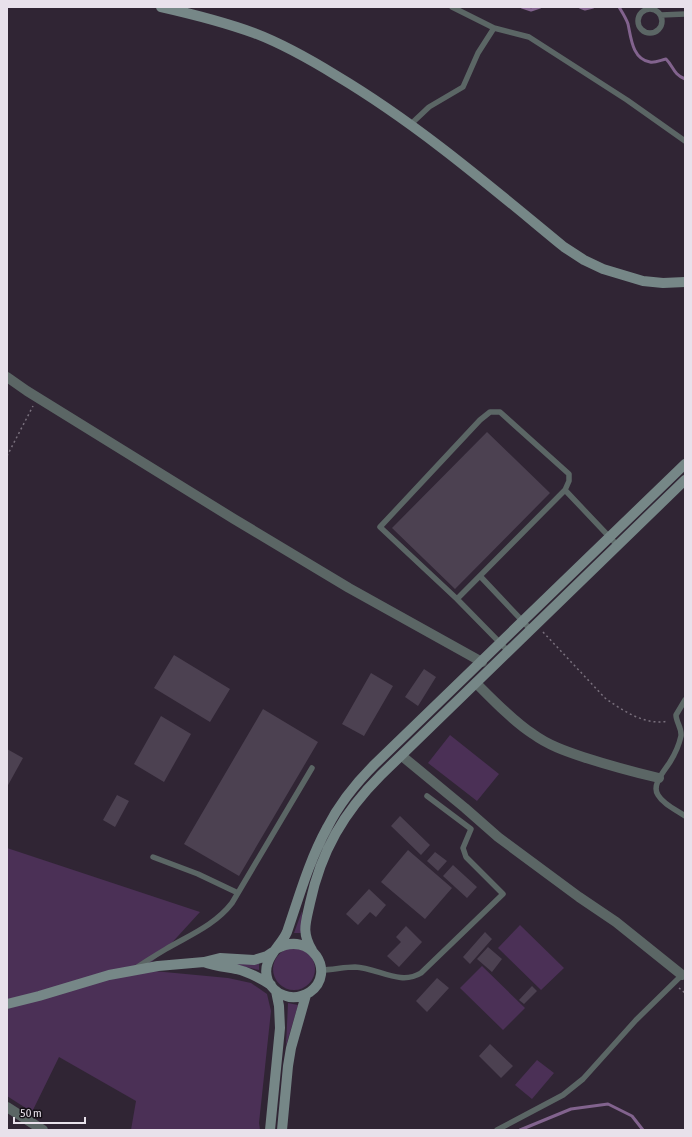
<svg xmlns="http://www.w3.org/2000/svg" width="692" height="1137" font-family="'Asap Condensed',sans-serif">
  <rect width="100%" height="100%" fill="#302534"/>
  <path fill="#4b3056" d="M450,735l49,39 -22,27 -49,-38z
    M7,848l193,64 -32,35 -25,23 85,8 23,5 16,11 4,17 -12,112 1,7h-129l5,-29 -77,-44 -27,55 -25,-16z
    M302,911l-1,22h-7z
    M520,925l44,43 -23,22 -43,-42z
    M273 969a21 21 0 1 1 42 0a21 21 0 1 1-42 0Z
    M235,962h24v8l-23,-5z
    M482,966l43,42 -22,22 -43,-42z
    M288,1003l10,2 -12,41z
    M537,1060l17,13 -22,26 -17,-14z"/>
  <g fill="none" stroke-linecap="round" stroke-linejoin="round">
    <path stroke="#82638e" stroke-width="3" d="M522,7l9,3 9,-3
      M580,7l5,2 8,-2
      M619,7c3,5 7,11 9,17 3,13 4,35 22,38 5,1 11,-2 16,-3 8,8 7,15 19,20
      M520,1130l51,-21 37,-5 24,12 11,14"/>
  </g>
  <path fill="#4c4151" d="M487,432l63,61 -95,96 -63,-61z
    M174,655l56,34 -20,33 -56,-34z
    M424,669l12,8 -18,29 -13,-9z
    M371,673l22,13 -29,50 -22,-12z
    M263,709l55,33 -79,134 -55,-32z
    M161,716l30,18 -27,48 -30,-18z
    M7,749l16,9 -16,29z
    M117,795l12,6 -14,26 -12,-7z
    M400,816l30,29 -9,10 -30,-29z
    M408,850l44,38 -27,31 -44,-37z
    M435,852l12,9 -9,10 -11,-10z
    M453,865l24,22 -10,11 -24,-22z
    M369,889l17,16 -10,12 -6,-5 -12,13 -12,-11z
    M406,926l16,16 -23,25 -12,-11 14,-14 -5,-5z
    M485,932l7,7 -22,25 -7,-7z
    M488,947l14,12 -10,13 -15,-13z
    M437,978l12,10 -22,24 -11,-11z
    M532,986l5,5 -13,13 -5,-4z
    M490,1044l23,22 -12,12 -22,-22z"/>
  <g fill="none" stroke-linecap="round" stroke-linejoin="round">
    <path stroke="#79707d" stroke-width="1.5" stroke-dasharray="2 3" stroke-linecap="butt" d="M7,456l26,-50
      M543,632l62,66c18,13 41,28 63,23
      M679,988l6,5"/>
    <path stroke="#5b6665" stroke-width="5.5" d="M452,7l42,21 35,9 98,63 58,41
      M638 21a12 12 0 1 1 24 0a12 12 0 1 1-24 0Z
      M661,15l24,-1
      M411,124l18,-17 34,-20 15,-34 16,-25
      M565,490l53,56
      M480,576l51,54
      M457,599l108,-109 4,-9v-7l-69,-62h-10l-10,8 -100,107 77,72 52,53
      M685,700l-9,15c0,7 6,13 5,21 -2,9 -6,18 -11,26 -5,8 -19,23 -12,33 5,9 18,15 27,21
      M153,857l45,17 40,19
      M136,968c10,-7 20,-13 30,-19 24,-14 49,-24 66,-46l80,-135
      M321,970c11,0 23,-3 34,-3 23,1 45,19 66,6l82,-79 -37,-37 -3,-9 8,-19 -44,-33
      M497,1130l66,-35 20,-16 53,-59 47,-46"/>
    <path stroke="#5b6665" stroke-width="10" d="M7,377l20,14 207,128 115,69 133,74
      M476,683c17,17 37,38 57,51 15,11 32,17 50,23 25,8 50,15 76,21
      M402,756l63,52 33,29 81,60 37,25 66,53
      M7,1107l36,23"/>
    <path stroke="#768787" stroke-width="10" d="M161,7c31,7 63,15 93,26 29,11 57,27 83,43 82,49 154,111 227,171l20,13 19,9 40,12 20,2 22,-1
      M276,949c35,-20 61,24 34,43 -8,5 -18,7 -27,3 -6,-2 -12,-8 -15,-14 -8,-21 12,-33 19,-49 12,-35 22,-71 40,-104 12,-24 29,-45 48,-64l310,-300
      M312,950c-11,-18 -6,-28 -2,-47 11,-52 34,-91 71,-128l304,-295
      M204,962c10,4 21,5 32,7 13,3 24,9 35,16
      M7,1004l32,-8 70,-21 22,-4 27,-5 46,-4 16,-4 34,2 13,-4 6,-4
      M270,1130l10,-102 -1,-22 -3,-15
      M282,1130l6,-64 3,-18 15,-53"/>
  </g>
  <rect width="692" height="1137" fill="none" stroke="#e8e1eb" stroke-width="16"/>
  <path d="M14 1117v6h71v-6" fill="none" stroke="#e8e1eb" stroke-width="2"/>
  <text x="20" y="1117" font-size="12" fill="#e8e1eb" stroke="#151017" stroke-width="3" paint-order="stroke">50 m</text>
</svg>
